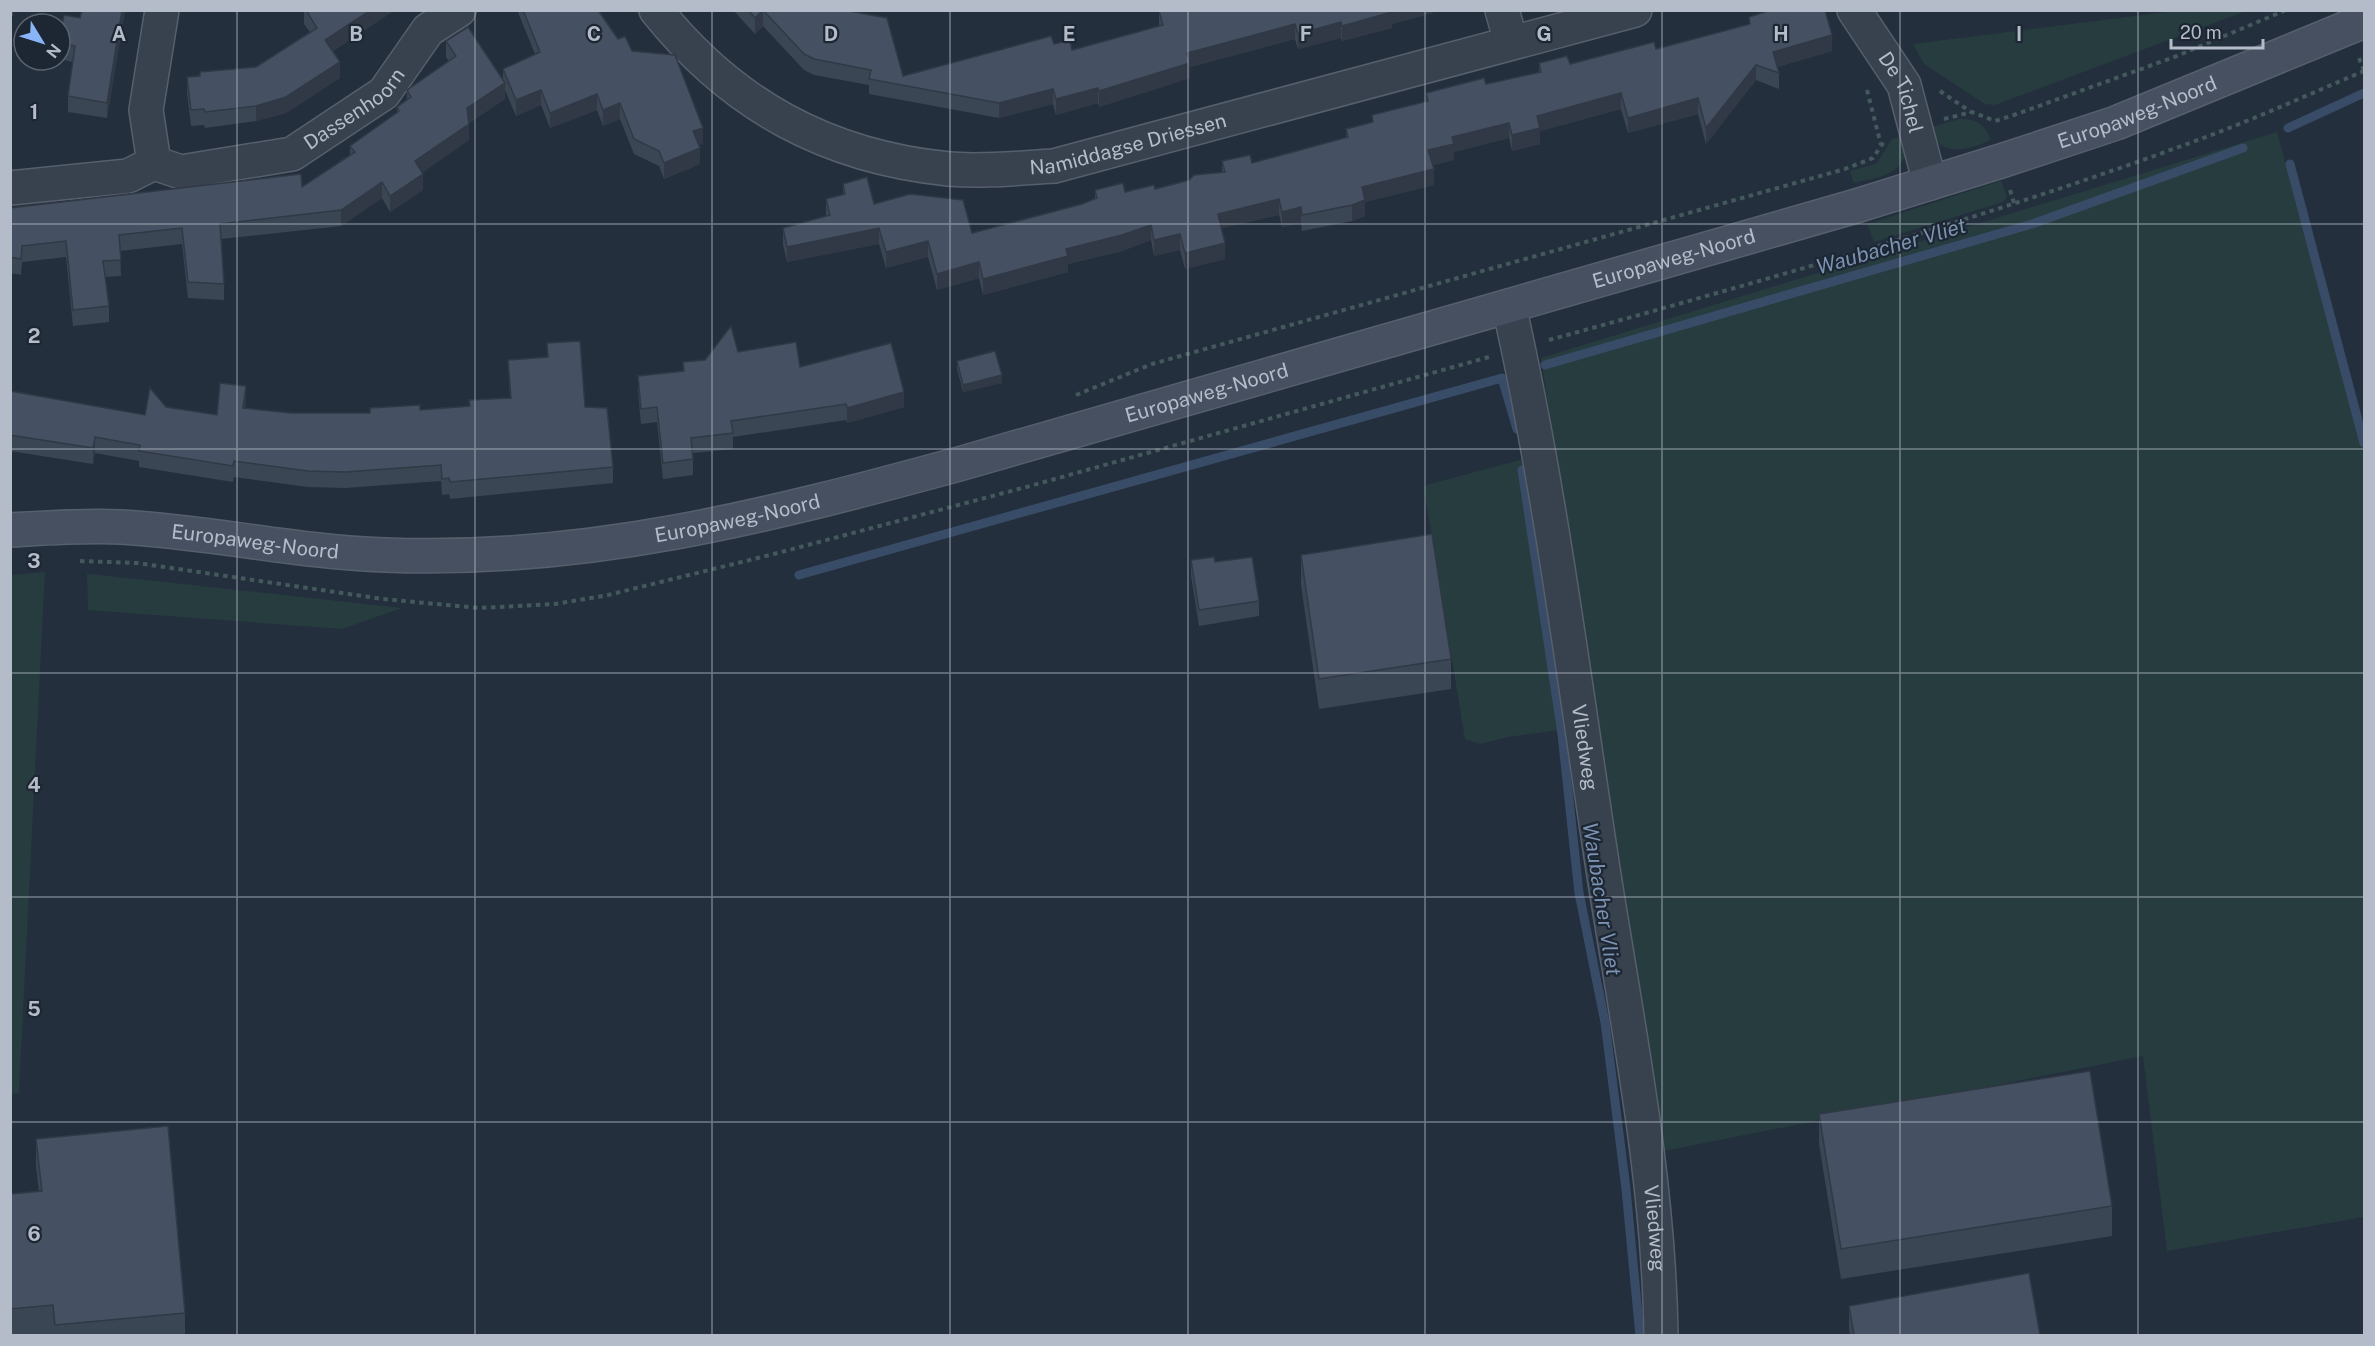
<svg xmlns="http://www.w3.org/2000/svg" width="2375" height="1346" font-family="'Public Sans',sans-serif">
  <rect width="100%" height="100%" fill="#242f3e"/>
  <path fill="#263c3f" d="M2174,11h72l-251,94 -10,-1 -61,-40 -11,-20z
    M1959,119c16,-1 28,6 31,21 -19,10 -55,19 -58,-13z
    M2277,132l87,324v761l-197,34 -24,-195 -479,95 -123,-793z
    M1901,136l4,20c-9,21 -31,22 -51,27l-4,-12 26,-7 16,-25z
    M2001,181l6,15 -4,6 -129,40 -7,-18z
    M1532,457l35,272 -59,8 -28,7 -15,-5 -41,-250 2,-4z
    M45,572l-26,521 -8,1v-519z
    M87,574h4l311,34 -60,21 -254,-19z"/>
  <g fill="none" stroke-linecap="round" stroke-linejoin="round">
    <path stroke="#394c67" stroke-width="9" d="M2288,128l76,-35
      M2290,164l74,279
      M1545,365l487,-141 211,-76
      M1522,470l40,264 17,159 26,129 21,167 14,147
      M799,575l703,-197 15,51"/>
    <g stroke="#565f6c" stroke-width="36">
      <g id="street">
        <path id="s1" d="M656,10c76,95 171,147 293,159 35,3 70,-1 105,-3l581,-156"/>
        <path d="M1502,10l9,32"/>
        <path id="s2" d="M1854,10l50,75 26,98"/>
        <path d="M154,163l-8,-53 16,-100"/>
        <path id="s3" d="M10,188l118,-12 26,-13 27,9 111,-18 92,-61 44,-63 31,-20"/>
        <path id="s4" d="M1509,306c42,186 65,375 94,563 24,154 56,310 58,467"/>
      </g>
    </g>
    <g stroke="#565f6c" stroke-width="36">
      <g id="secondary">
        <path id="s5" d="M10,530c37,-2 74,-5 111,-3 89,5 176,25 264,28 201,8 383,-39 574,-91l897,-258 145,-45 115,-38 248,-102"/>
      </g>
    </g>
    <path stroke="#44595c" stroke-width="4" stroke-dasharray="4.5 4.5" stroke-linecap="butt" d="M2359,58l5,13
      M1867,90l14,55
      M1940,91l31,21
      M1944,119l28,-7 23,9 19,-6 163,-59 109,-46
      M2010,190l4,13
      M1549,340c220,-61 442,-123 657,-203 53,-20 106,-44 158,-66
      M1076,395l76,-31 693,-195 28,-11 12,-18
      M80,561l57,2 246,36 96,9 76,-4 53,-9 162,-40 260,-69 459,-129"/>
    <use href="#street" stroke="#38414e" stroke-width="33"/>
    <use href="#secondary" stroke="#465061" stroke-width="33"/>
  </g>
  <path fill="#3b4654" d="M10,10h4l-1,6h-3z
    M125,10l-18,108 -39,-6v-16l5,-34 -13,-3v-24l20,-17z
    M304,10h91l-62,41 7,27 -54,35 -30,8 -51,7 -1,-3 -13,1 -4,-33v-16l69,-10 54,-35 -6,-8z
    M517,10h81l20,29 14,12 71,92 -4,2 1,19 -36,15 -5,-13 -25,-12 -14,-35 -17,7 -6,-16 -47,18 -9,-23 -25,11 -11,-26v9l-36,24v17l-47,32 1,18 -33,22 -8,-14 -41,28 -120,13 3,45v16l-36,-2 -6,-54 -62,7 1,25 -16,1 4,29v16l-36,4 -7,-69 -44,5 -1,13 -11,-2v-65l292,-21 48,-32v-9l47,-33v-6l10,-7v-10l42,-29 -3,-4v-16l57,37v-9l32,-15z
    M733,10h111l59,66 151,-32 18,6 87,-24v-15l274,-1v3l-41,11v4l-50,13 -1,-3 -43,11 -3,-10 -105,28v11l-91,29 -1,-4 -42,12 -3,-11 -54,14 -130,-24v-9l-55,-10 -10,-5 -41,-44 -8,8z
    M1749,17l83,34 -55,16 2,6v16l-23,-9 -50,64 -8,-30 -70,19 -7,-24 -81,22v13l-28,7 -3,-13 -55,14v8l-21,5 1,20 -69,17v14l-13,5 -50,10 -1,-8 -19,4 -3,-12 -57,13 3,31 -40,10 -5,-19 -26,6 -3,-16 -29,11 -54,13v8l-85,23 -4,-17 -42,12 -9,-33 -42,11 -7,-24 -92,18 -4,-18v-16l43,-12v-17l17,-4v-11l31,20 98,29 110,-29 13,-5v-9l30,2 30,-3 67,-17v-11l30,2 94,-25v-9l26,-6v-8l54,-14v-8l60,-9 53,-12v-9l31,1 86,-15 93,-24z
    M547,343l38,64 28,60v16l-163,16 -1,-5 -7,1 -1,-14 -96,7 -37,-1 -74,-10 -1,5 -94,-15v-6l-44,-8 -2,11 -83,-13v-60l135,24 21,-8 51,8 29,-13 -1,6 46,5h79l99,-7 41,-8 -2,-38 39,-3z
    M738,352l62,15 104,40 -57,16 -1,-3 -113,17v12l-40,4v22l-30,4 -6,-57 -16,2 -3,-33v-15l45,-5v-9l22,-2z
    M957,361l45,22 -39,9 -6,-23z
    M1301,555l150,104v30l-132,20 -18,-124z
    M1191,560l68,41v15l-60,10 -8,-50z
    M1819,1114l293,92v30l-271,43 -22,-135z
    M36,1139l149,174v22h-132v-1l-22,1h-21v-141l29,-2 -3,-25z
    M1849,1306l191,29h-190l-1,-6z"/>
  <path fill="#303945" d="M122,10h3l-18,108v-15z
    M371,10h24l-70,46v-16z
    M763,10v16l-8,8v-16z
    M1390,10h43v3l-41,11v4l-50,13v-15z
    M1341,22v16l-43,11v-15z
    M1295,24v15l-105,28v11l-91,29v-16l88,-38z
    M1832,35v16l-59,17v-16z
    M340,62v16l-54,35 -30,8v-15z
    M1756,65v15l-50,64v-16z
    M505,83v16l-38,25v-16z
    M1098,88v15l-42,12v-16z
    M1053,89v15l-54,14v-15z
    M541,90v15l-25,11v-16z
    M1621,93v16l-81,22v13l-28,7v-16l25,-19z
    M597,94v16l-47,18v-15z
    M1698,98v16l-70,19v-15z
    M620,103v16l-17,7v-16z
    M1509,123v15l-55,14v8l-26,6v-16l24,-13z
    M469,124v16l-54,38v-17z
    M703,128v15l-10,4v-16z
    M700,148v16l-36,15v-16z
    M1434,169v16l-69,17v14l-13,5v-16l10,-18z
    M423,174v16l-33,22v-16z
    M382,182v16l-41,28v-16z
    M1279,199v16l-61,14v-15z
    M1301,207v16l-19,4v-15z
    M1151,225v15l-29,11 -54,13v8l-85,23v-16l83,-30z
    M879,228v16l-92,18v-15z
    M1180,234v16l-26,6v-16z
    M928,241v16l-42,11v-16z
    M1225,243v16l-40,10v-16z
    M979,262v16l-42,12v-16z
    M1002,375v8l-39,9v-7z
    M246,386v16l-3,22v-16z
    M904,392v15l-57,16v-15z
    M95,437v16l-2,11v-16z"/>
  <path fill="#455162" stroke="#303945" stroke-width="1.5" d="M82,10h40l-15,93 -39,-7 7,-50 -15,-2v-9l4,-20 16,3z
    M306,10h65l-46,30 15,22 -54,35 -30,9 -51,6 -1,-3 -13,1 -4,-33 13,-1v-4l56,-5 61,-39z
    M523,10h75l20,29 7,-3 7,15 43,4 28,73 -10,3 7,17 -36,15 -5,-12 -25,-12 -14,-36 -17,7 -6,-16 -47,19 -9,-23 -25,10 -13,-31 37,-17z
    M748,10h15l-8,8z
    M763,10h81l43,8 16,58 148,-40 3,8 16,-4 2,10 91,-25 -4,-14 3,-1h229l1,2 -50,14 -1,-4 -43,12 -3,-10 -108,29 3,10 -91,28 -1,-3 -42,11 -3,-10 -54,14 -130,-24 2,-9 -57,-11 -10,-5z
    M1771,10h54l7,25 -59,17 6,21 -23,-8 -50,63 -8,-30 -70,20 -7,-25 -84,23 3,12 -28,7 -3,-12 -57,14 2,7 -26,6 6,19 -72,18 3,13 -13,5 -50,10 -1,-8 -19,5 -3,-13 -61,15 7,29 -40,10 -5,-19 -26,6 -3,-15 -29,10 -56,14 2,7 -85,23 -4,-17 -42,12 -9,-33 -42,11 -7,-24 -92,19 -4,-19 47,-13 -4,-16 19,-5 -2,-10 24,-7 7,27 36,-10 53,6 9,33 110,-29 15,-6 -2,-8 28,-7 2,9 29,-7 1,4 34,-9 5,-5 31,-3 -3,-11 28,-6 2,8 96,-26 -2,-8 27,-7 -1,-7 56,-14 -2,-8 58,-15 2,6 55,-12 -2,-9 28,-7 3,8 84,-22 2,7 94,-25 -1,-7z
    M468,27l37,56 -38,25 2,16 -54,37 8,13 -33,22 -8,-14 -41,28 -121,14 4,60 -36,-2 -6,-54 -63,7 2,25 -18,1 6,45 -36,4 -7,-69 -44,5 -1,13 -11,-2v-49l291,-34 1,13 53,-35 -5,-6 49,-35 -2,-4 14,-10 -4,-7 49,-34 -10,-15z
    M731,326l7,26 58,-10 4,25 91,-24 13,49 -57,16 -1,-4 -115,17 2,12 -42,5 2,21 -30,4 -6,-56 -16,2 -3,-33 46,-5 -1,-9 22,-2z
    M580,341l5,66 22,1 6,59 -163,15 -1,-4 -7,1 -1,-14 -96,7 -37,-1 -74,-10 -1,5 -94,-15 1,-6 -45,-8 -2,11 -83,-13v-44l135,24 5,-27 16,19 51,8 3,-32 26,3 -3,22 48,5h79v-5l50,-3v5l50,-4 -1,-6 42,-2 -3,-38 40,-3 -1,-14z
    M995,351l7,24 -39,10 -6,-24z
    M1432,534l19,125 -132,20 -18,-124z
    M1214,557l1,5 37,-5 7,44 -60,9 -8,-50z
    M2090,1071l22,135 -271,43 -22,-135z
    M168,1126l17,187 -130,12 -2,-20 -43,4v-115l32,-3 -6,-52z
    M2029,1273l11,62h-186l-5,-29z"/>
  <path fill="none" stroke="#b4bcc9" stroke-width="1.5" stroke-opacity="0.55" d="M237,10v1326M475,10v1326M712,10v1326M950,10v1326M1188,10v1326M1425,10v1326M1662,10v1326M1900,10v1326M2138,10v1326M10,224h2354M10,449h2354M10,673h2354M10,897h2354M10,1122h2354"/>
  <g text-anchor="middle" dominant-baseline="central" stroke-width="4.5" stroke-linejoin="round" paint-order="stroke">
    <g font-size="20" fill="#b4bcc9" stroke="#1d2633">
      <text stroke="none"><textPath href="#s2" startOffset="96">De Tichel</textPath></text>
      <text stroke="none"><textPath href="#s3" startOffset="366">Dassenhoorn</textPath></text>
      <text stroke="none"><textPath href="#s5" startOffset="2190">Europaweg-Noord</textPath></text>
      <text stroke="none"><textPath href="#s1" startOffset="525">Namiddagse Driessen</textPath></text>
      <text stroke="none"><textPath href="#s5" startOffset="1704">Europaweg-Noord</textPath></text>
      <text stroke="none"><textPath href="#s5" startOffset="1218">Europaweg-Noord</textPath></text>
      <text stroke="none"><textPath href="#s5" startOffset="732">Europaweg-Noord</textPath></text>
      <text stroke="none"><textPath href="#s5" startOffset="246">Europaweg-Noord</textPath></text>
      <text stroke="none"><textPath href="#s4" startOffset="448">Vliedweg</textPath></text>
      <text stroke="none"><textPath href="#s4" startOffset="934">Vliedweg</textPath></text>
    </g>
    <g font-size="21" font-style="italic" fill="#7c92b1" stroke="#1d2633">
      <text transform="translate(1891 246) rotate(-16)">Waubacher Vliet</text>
      <text transform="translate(1602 899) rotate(81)">Waubacher Vliet</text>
    </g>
  </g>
  <g font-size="20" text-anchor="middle" font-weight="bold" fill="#b4bcc9" stroke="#1d2633" stroke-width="4.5" stroke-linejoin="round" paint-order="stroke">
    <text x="119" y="41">A</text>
    <text x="356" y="41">B</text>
    <text x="594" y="41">C</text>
    <text x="831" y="41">D</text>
    <text x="1069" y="41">E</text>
    <text x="1306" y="41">F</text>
    <text x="1544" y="41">G</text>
    <text x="1781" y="41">H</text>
    <text x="2019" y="41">I</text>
    <text x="34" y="119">1</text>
    <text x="34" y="343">2</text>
    <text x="34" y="568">3</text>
    <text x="34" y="792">4</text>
    <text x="34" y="1016">5</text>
    <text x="34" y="1241">6</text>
  </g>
  <rect width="2375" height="1346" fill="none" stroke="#b4bcc9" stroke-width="24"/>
  <g transform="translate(42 42) rotate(128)"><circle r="28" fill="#1d2633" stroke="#59626f" stroke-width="1.5"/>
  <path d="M0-4.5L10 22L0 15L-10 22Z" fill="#8ab4f8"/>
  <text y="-9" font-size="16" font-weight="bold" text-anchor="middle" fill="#b4bcc9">N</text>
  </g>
  <path d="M2171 39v9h92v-9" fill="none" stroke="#b4bcc9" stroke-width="3"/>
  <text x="2180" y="39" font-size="18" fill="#b4bcc9" stroke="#1d2633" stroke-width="4.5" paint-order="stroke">20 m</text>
</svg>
